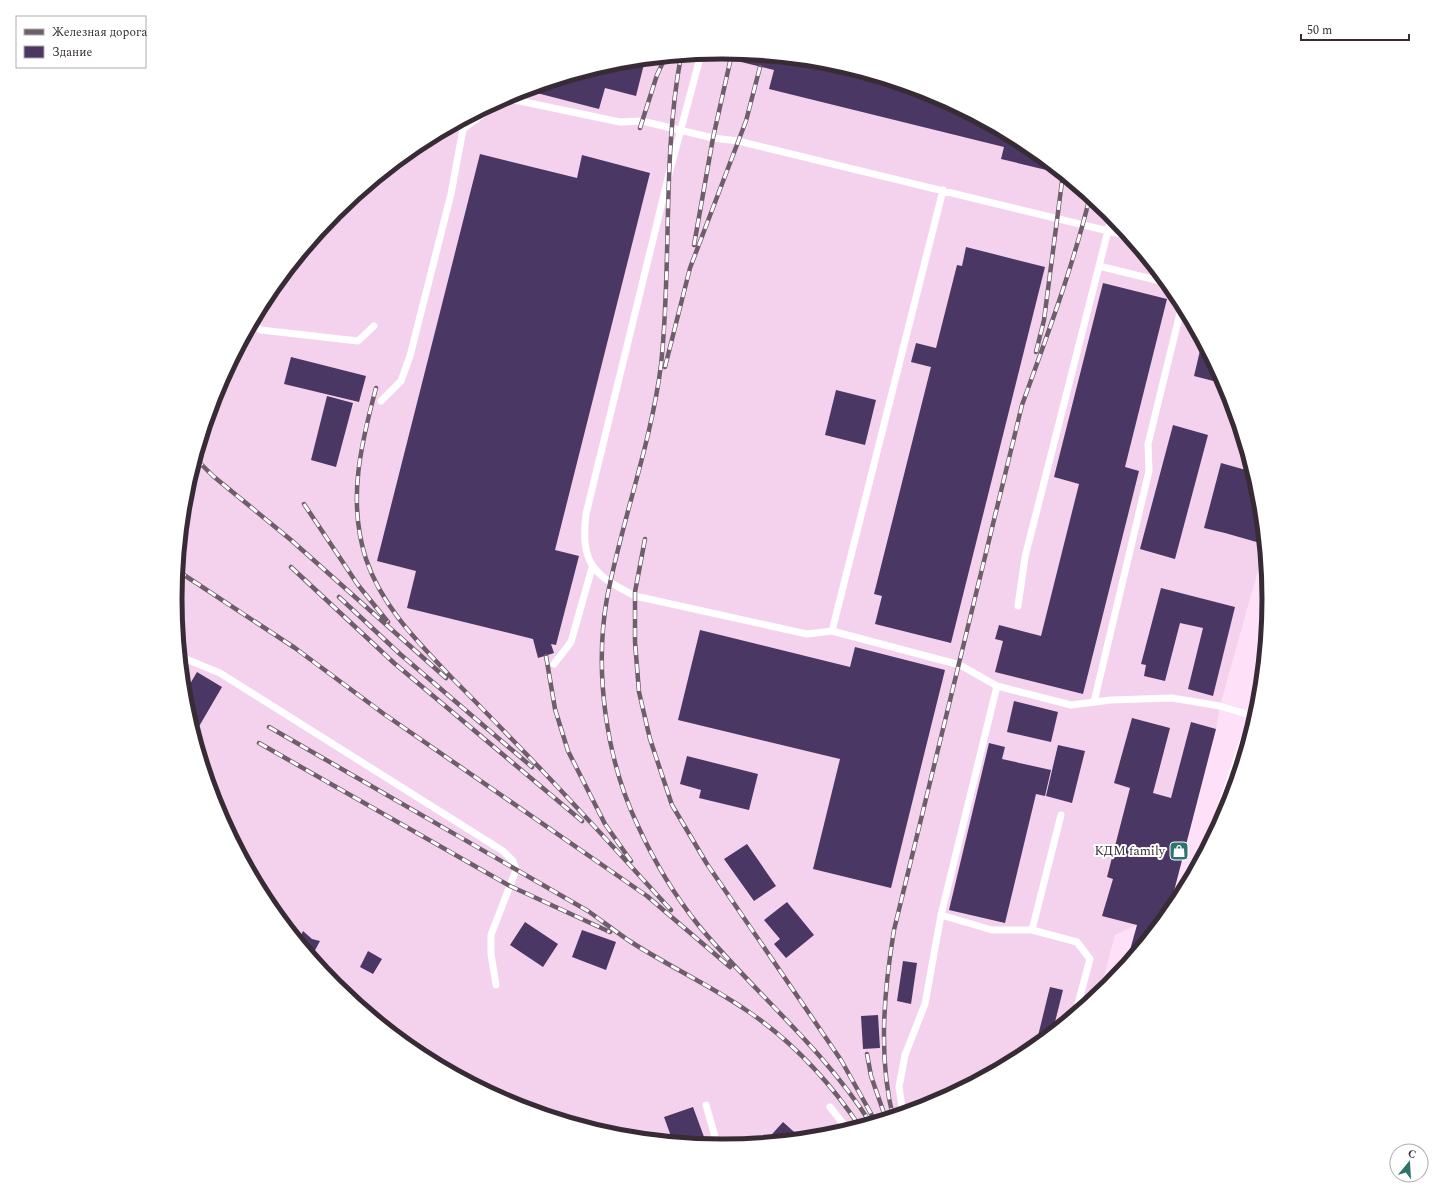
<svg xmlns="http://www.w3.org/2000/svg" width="1445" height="1199" font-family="Spectral,serif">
  <rect width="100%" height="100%" fill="#fee0f8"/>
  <path fill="#f4d2ee" d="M723,52l107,11 102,31 95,50 83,69 68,83 50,94 32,103 5,52 -45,161 -4,23 -43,165 2,1 -4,17 -15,18 -19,-5 -22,10 -16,60 -73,60 -94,50 -103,32 -107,10 -107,-11 -102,-31 -95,-50 -83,-69 -68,-83 -50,-94 -32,-103 -10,-107 11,-107 31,-102 50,-95 69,-83 83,-68 94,-50 103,-32z"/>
  <path fill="#4b3764" d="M743,54l87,9 102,31 95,50 36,30 -62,-15 3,-12 -235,-58 5,-19 -33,-8z
    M645,60l-9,36 -31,-8 -6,21 -74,-19 91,-28z
    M480,154l97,24 5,-23 68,18 -95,377 24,6 -23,89 -5,-1 3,9 -16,5 -5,-19 -126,-31 9,-37 -39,-10z
    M966,247l79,20 -94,376 -76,-19 7,-28 -8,-2 57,-227 -20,-5 5,-19 20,5 21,-83 5,1z
    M1103,283l64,16 -42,168 14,4 -56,223 -88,-22 8,-31 -8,-2 4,-14 42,11 38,-152 -25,-7z
    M1202,342l23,42 -31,-8z
    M291,357l75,19 -7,26 -75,-18z
    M836,390l40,10 -11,45 -40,-10z
    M327,396l26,7 -17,64 -25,-7z
    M1173,425l35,10 -33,124 -35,-10z
    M1221,463l32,9 7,21 3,36 -3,14 -35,-10 1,-4 -1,4 -21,-5z
    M1161,588l74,19 -22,89 -25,-7 15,-61 -23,-5 -15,58 -21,-5 2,-11 -5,-1z
    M700,630l150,37 5,-20 90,23 -54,218 -78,-19 27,-110 -162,-39z
    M197,672l25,15 -28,48 -9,-29 -1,-12z
    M1014,701l44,11 -7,30 -44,-10z
    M1132,718l38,10 -17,65 18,5 20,-76 25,7 -43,166h2l-4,17 -46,56 12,-43 -35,-9 11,-37 -6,-2 23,-89 -16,-5z
    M989,743l16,4 -3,12 49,11 -6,26 -9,-2 -31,129 -56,-13z
    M1058,745l27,6 -13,52 -26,-7z
    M687,756l71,18 -9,36 -50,-12 2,-8 -21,-6z
    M747,844l29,42 -22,15 -30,-42z
    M787,902l27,33 -28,23 -12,-14 6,-5 -16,-19z
    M525,922l33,22 -15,23 -33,-22z
    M582,930l34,12 -10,28 -34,-13z
    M303,931l9,8 8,2 -8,15 -14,-15z
    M368,951l14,8 -9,15 -13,-7z
    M903,961l14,2 -6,41 -14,-3z
    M1050,987l13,3 -11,44 -17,14z
    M878,1015l2,33 -17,1 -2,-33z
    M693,1107l14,38 -34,-3 -9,-25z
    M783,1122l19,17 -38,4z"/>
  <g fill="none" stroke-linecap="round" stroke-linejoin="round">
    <path stroke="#fff" stroke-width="7" d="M701,54l-31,116 -84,344c-6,49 7,61 49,82l172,38 25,-3 128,34 37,21 74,19 40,-5 61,-2 48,8 36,11
      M505,98l115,24 22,-1 71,17 25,3 391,95
      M1099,266l69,17
      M252,324l9,6 97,11 16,-15
      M381,401l20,-20 9,-25 41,-162 12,-65 19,-14 6,-8
      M1018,606l7,-49 87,-342
      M832,631l111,-441
      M181,657l39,16 283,178 10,10 3,9 -25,65v19l5,31
      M554,664l17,-22 21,-74
      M1094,702l55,-231 -1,-27 33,-135 -1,-9
      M1205,853l47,-138
      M941,915l51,15h40l45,12 13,17 -15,56
      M1032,930l29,-115
      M706,1105l12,42
      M830,1107l19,24
      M903,1114l-4,-27 6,-32 20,-51 16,-89 56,-229"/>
    <g stroke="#6e5e6b" stroke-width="4.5">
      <path id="rail" d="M681,56c-19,101 -9,207 -20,309 -10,79 -39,155 -54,233 -13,74 -1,161 31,228 16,35 37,70 61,100 56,67 125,123 172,198
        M640,128l17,-53 8,-17
        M694,245l19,-107 19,-85
        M1036,352l8,-32 19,-146
        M665,367l25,-99 56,-147 14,-54
        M376,388c-15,56 -29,113 -10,171 16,48 52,83 86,119 27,27 54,55 81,83 47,49 92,99 138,149
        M196,459l17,17 78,64 155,138
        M304,504l54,81 30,37
        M645,539l-10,53v50l4,50 11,47 22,66 35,59 134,196 33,59
        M291,567l103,96 188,158
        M178,571l117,77 89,66 263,182 83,71
        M339,597l61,57 132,113
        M546,656l9,53 13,42 37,73 26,37
        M269,727l319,184c14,10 27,20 40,29 38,25 80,44 118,70 45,30 84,72 114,117
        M259,743l251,143 100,46
        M867,1054l4,22 15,43
        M893,1117c-15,-61 -9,-126 1,-187l128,-525c25,-69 51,-138 68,-209"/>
    </g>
    <use href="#rail" stroke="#fff" stroke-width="3" stroke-dasharray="9" stroke-linecap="butt"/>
  </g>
  <defs>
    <g id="shop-square" transform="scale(1)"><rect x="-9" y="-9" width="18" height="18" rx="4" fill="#2c746c" stroke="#fff"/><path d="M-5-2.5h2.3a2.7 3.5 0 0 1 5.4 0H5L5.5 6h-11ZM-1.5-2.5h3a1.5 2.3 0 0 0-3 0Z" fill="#fff"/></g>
  </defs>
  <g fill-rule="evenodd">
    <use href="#shop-square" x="1179" y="851"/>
  </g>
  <g text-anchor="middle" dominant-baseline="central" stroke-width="4" stroke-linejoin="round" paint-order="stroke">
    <g font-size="13" fill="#372c35" stroke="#fff" text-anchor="end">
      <text x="1165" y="851">КДМ family</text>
    </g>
  </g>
  <path d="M0 0H1445V1199H0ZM182 599a540 540 0 1 1 1080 0a540 540 0 1 1-1080 0Z" fill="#fff" fill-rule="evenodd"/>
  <path fill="none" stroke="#372c35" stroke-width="5" d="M182 599a540 540 0 1 1 1080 0a540 540 0 1 1-1080 0Z"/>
  <rect x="16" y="16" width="130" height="52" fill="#ffffff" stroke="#afabae"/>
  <rect x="24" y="29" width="20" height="6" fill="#6e5e6b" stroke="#afabae"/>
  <text x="52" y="36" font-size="12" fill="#372c35">Железная дорога</text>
  <rect x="24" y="46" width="20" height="12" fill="#4b3764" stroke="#afabae"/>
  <text x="52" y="56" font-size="12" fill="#372c35">Здание</text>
  <g transform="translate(1409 1163) rotate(18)"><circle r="19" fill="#ffffff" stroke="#afabae"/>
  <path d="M0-3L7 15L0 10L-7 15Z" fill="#2c746c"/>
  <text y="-6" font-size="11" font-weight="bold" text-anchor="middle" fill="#372c35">С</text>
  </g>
  <path d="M1301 34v6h108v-6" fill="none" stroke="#372c35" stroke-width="2"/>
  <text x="1307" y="34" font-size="12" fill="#372c35" stroke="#ffffff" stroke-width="3" paint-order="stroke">50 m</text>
</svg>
